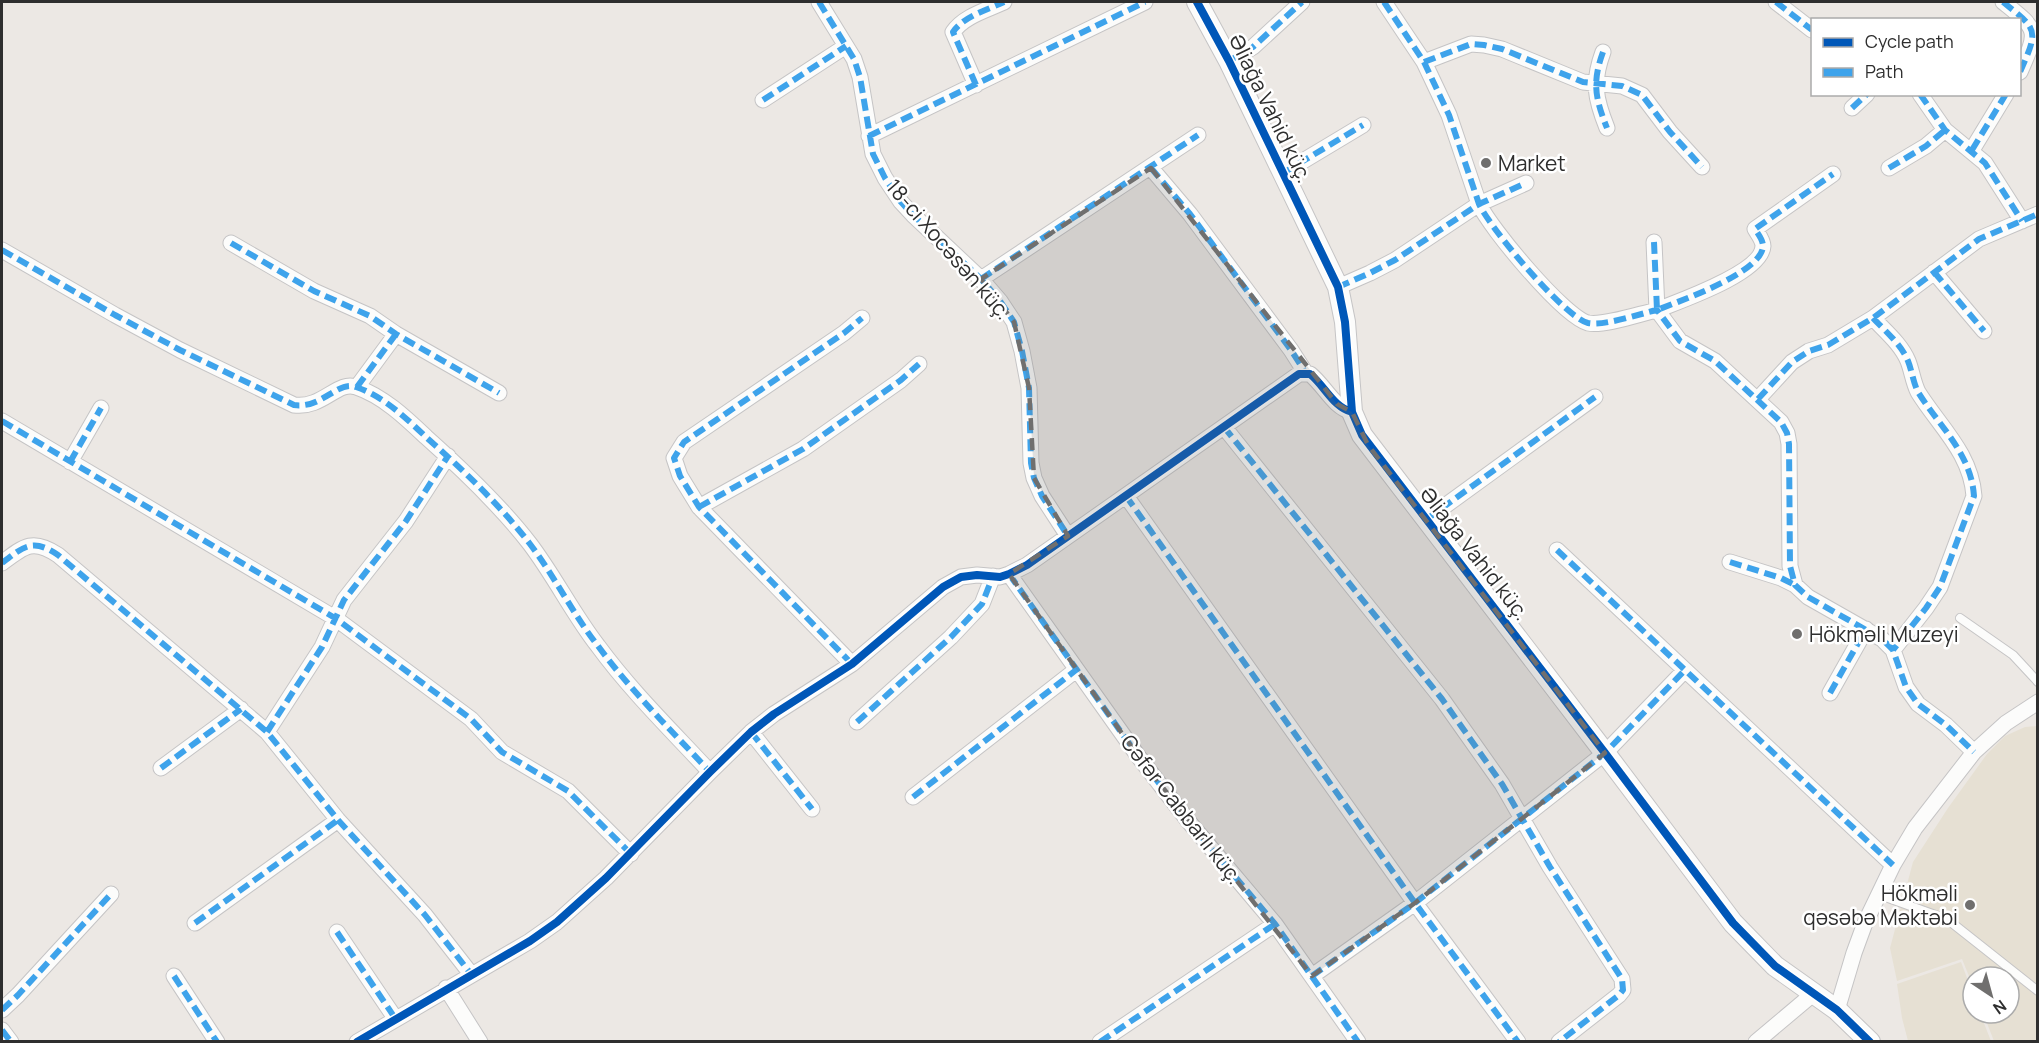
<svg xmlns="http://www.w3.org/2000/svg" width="2039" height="1043" font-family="Manrope,sans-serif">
  <rect width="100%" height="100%" fill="#ece8e4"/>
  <path fill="#e6e0d3" d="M2037,726v315h-43l-11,-28h26v-36h-36v9l-11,-27 -65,22 -7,-33 23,-86 35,-54 39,-54 18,-18 20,-9z
    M1961,962l12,32v19h7l11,28h-83l-6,-23 -5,-34z"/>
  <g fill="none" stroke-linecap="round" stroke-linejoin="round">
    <g stroke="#c5c4c5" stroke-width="10">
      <path id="service" d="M1960,618l53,37 25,27
        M1877,894l64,23 11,6 86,68"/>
    </g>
    <g stroke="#c5c4c5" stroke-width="17">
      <path id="minor" d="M819,2l35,57 6,18 13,77 12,24 16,24 12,13 68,64 19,22 14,21 8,29 7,37 2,75 3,15 8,18 26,40
        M1384,2l40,60 25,53 30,89c11,24 85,113 109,119 17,3 51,-9 69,-13l23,31 35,20 66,61 6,11 2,11 1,122 5,19 13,12 74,42 11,11 13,37 12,17 28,21 28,27
        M1776,2l36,28
        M2003,2c35,28 36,27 17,70
        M1603,52c-11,30 -8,46 4,76
        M1229,61l24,-14 49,-45
        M1424,62l47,-18 13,1 18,4 81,33 39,4 20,9 28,37 32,35
        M976,85l-23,-53c11,-16 34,-22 51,-30
        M1920,94l25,36 40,33 37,58
        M763,100l83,-54
        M1852,108l15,-14
        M869,136l276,-134
        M1972,150l34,-56
        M1151,168l39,46 101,136 14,22
        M1889,168l37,-22 19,-16
        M1283,173l80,-48
        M1654,242l3,68c22,-9 105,-37 106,-64 0,-6 -5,-12 -8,-17l78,-55
        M231,243l83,48 56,25 26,18 103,59
        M2,250l113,65 65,35 114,55c28,4 44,-25 62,-18 27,9 50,31 70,50 37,33 74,68 104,107 25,33 43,70 68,102 33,45 74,85 112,126
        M1934,272l50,59
        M981,279l217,-144
        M1338,287l32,-14 25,-13 84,-56 47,-21
        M1873,318c12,13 28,26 35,43 4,10 5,21 10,31 21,34 53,61 56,104l-34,91 -14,21 -33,42
        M357,387l39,-53
        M1758,399l34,-37 17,-11 19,-6 45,-27 106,-79 59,-25
        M2,421l333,197 136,101 31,33 66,39 63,63
        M1224,427l218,272 60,85 48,83 72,112 1,11 -4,5 -60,47
        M70,462l31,-54
        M1126,496l289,407 103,139
        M699,507l104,-58 98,-69 18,-16
        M1427,519l168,-122
        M1557,550l336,315
        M1730,562l51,16 14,7
        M2,563c22,-17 31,-25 56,-8l209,177 71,88 87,95 46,59
        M1009,574l129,182 51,66 86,102 83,118
        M852,664l-153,-157 -19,-31 -6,-18 10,-16 160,-109 18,-15
        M1830,693l36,-64
        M857,722l94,-85 31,-33 11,-28
        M267,732l55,-85 22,-47 62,-79 42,-65
        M751,732l61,77
        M161,768l80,-59
        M913,797l163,-127
        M195,923l143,-103
        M337,932l58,86
        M174,976l43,66
        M1312,976l103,-73 190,-150 80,-83
        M446,988l34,54
        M2,1010l16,-15 93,-101
        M1837,1010l17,-57 11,-30 28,-58 22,-37 59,-76 32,-29 32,-21
        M2,1030l9,12
        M357,1042l173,-101 27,-19 49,-44 104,-106 41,-40 23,-18 78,-50 91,-77 18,-10 16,-2 23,2 9,-3 18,-9 272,-191h11c15,12 23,33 42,38
        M1100,1042l175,-118
        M1756,1042l57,-48"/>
    </g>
    <g stroke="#c5c4c5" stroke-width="22">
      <path id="tertiary" d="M1197,2l32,59 109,226 7,35 7,90 10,23 243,318 128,170 42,43 62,44 33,32"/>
    </g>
    <use href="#service" stroke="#fcfcfb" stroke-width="8"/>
    <use href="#minor" stroke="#fcfcfb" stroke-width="15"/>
    <use href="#tertiary" stroke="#fcfcfb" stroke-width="20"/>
    <path stroke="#3ea3eb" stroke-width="6" stroke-dasharray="12 6" stroke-linecap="butt" d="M819,2l35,57 6,18 13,77 12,24 16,24 12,13 68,64 19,22 14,21 8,29 7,37 2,75 3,15 8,18 26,40
      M1384,2l40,60 25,53 30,89c11,24 85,113 109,119 17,3 51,-9 69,-13l23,31 35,20 66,61 6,11 2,11 1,122 5,19 13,12 74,42 11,11 13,37 12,17 28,21 28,27
      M1776,2l36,28
      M2003,2c35,28 36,27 17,70
      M1603,52c-11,30 -8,46 4,76
      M1229,61l24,-14 49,-45
      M1424,62l47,-18 13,1 18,4 81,33 39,4 20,9 28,37 32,35
      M976,85l-23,-53c11,-16 34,-22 51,-30
      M1920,94l25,36 40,33 37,58
      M763,100l83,-54
      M1852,108l15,-14
      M869,136l276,-134
      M1972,150l34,-56
      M1151,168l39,46 101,136 14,22
      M1889,168l37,-22 19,-16
      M1283,173l80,-48
      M1654,242l3,68c22,-9 105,-37 106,-64 0,-6 -5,-12 -8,-17l78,-55
      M231,243l83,48 56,25 26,18 103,59
      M2,250l113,65 65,35 114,55c28,4 44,-25 62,-18 27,9 50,31 70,50 37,33 74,68 104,107 25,33 43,70 68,102 33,45 74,85 112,126
      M1934,272l50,59
      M981,279l217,-144
      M1338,287l32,-14 25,-13 84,-56 47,-21
      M1873,318c12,13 28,26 35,43 4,10 5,21 10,31 21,34 53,61 56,104l-34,91 -14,21 -33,42
      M357,387l39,-53
      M1758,399l34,-37 17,-11 19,-6 45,-27 106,-79 59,-25
      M2,421l333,197 136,101 31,33 66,39 63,63
      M1224,427l218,272 60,85 48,83 72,112 1,11 -4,5 -60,47
      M70,462l31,-54
      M1126,496l289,407 103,139
      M699,507l104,-58 98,-69 18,-16
      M1427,519l168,-122
      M1557,550l336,315
      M1730,562l51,16 14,7
      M2,563c22,-17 31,-25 56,-8l209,177 71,88 87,95 46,59
      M1009,574l129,182 51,66 86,102 83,118
      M852,664l-153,-157 -19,-31 -6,-18 10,-16 160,-109 18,-15
      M1830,693l36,-64
      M857,722l94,-85 31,-33 11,-28
      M267,732l55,-85 22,-47 62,-79 42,-65
      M751,732l61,77
      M161,768l80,-59
      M913,797l163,-127
      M195,923l143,-103
      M337,932l58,86
      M174,976l43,66
      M1312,976l103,-73 190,-150 80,-83
      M2,1010l16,-15 93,-101
      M2,1030l9,12
      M1100,1042l175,-118"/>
    <g stroke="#fff" stroke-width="11">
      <path id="cycleway" d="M1197,2l32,59 109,226 7,35 7,90 10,23 243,318 128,170 42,43 62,44 33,32
        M357,1042l173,-101 27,-19 49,-44 104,-106 41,-40 23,-18 78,-50 91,-77 18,-10 16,-2 23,2 9,-3 18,-9 272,-191h11c15,12 23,33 42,38"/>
    </g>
    <use href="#cycleway" stroke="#0057b8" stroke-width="8"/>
  </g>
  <path fill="#706f6e" fill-opacity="0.2" stroke="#706f6e" stroke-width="4.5" stroke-dasharray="12 8" stroke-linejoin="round" d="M1151,168l186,236 15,8 16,33 237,308 -190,150 -103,73 -174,-220 -129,-182 59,-38 -34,-58 -5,-90 -15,-66 -33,-43z"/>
  <g fill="#706f6e" stroke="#fff" stroke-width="2">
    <circle cx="1486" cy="163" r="6"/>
    <circle cx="1797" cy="634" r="6"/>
    <circle cx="1970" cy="905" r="6"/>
  </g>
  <g text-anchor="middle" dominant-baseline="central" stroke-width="5" stroke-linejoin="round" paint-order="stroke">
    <g font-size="21" fill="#2e2e2e" stroke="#fff">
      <text transform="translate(1271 108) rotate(64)">Əliağa Vahid küç.</text>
      <text transform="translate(949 249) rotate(49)">18-ci Xocəsən küç.</text>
      <text transform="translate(1475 553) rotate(52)">Əliağa Vahid küç.</text>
      <text transform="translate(1182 809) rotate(52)">Cəfər Cabbarlı küç.</text>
    </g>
    <g font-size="21" fill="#2e2e2e" stroke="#fff" text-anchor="start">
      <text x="1498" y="163">Market</text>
      <text x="1809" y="634">Hökməli Muzeyi</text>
      <text x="1958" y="893" text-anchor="end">Hökməli<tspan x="1958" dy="24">qəsəbə Məktəbi</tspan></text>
    </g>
  </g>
  <rect width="2039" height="1043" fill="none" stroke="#2e2e2e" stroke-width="6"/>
  <rect x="1811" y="18" width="210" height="78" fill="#ffffff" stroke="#ababab" stroke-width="1.5"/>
  <rect x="1823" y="38" width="30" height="9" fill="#0057b8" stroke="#ababab" stroke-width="1.5"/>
  <text x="1865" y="48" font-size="18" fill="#2e2e2e">Cycle path</text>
  <rect x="1823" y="68" width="30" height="9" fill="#3ea3eb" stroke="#ababab" stroke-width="1.5"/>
  <text x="1865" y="78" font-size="18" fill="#2e2e2e">Path</text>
  <g transform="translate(1991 995) rotate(144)"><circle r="28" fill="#ffffff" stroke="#ababab" stroke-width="1.5"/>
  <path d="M0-4.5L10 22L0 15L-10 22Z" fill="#706f6e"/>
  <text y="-9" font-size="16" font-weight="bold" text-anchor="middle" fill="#2e2e2e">N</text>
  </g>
</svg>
